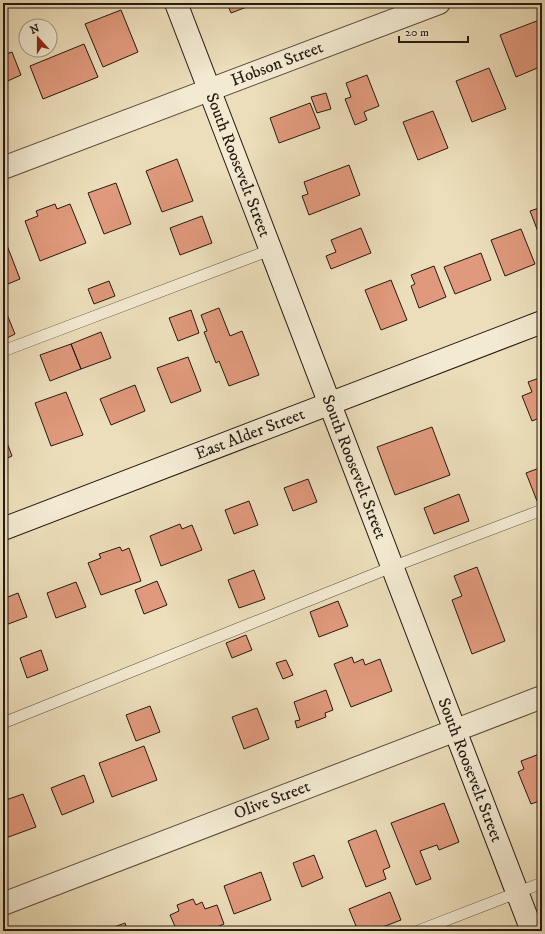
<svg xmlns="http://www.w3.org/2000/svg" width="545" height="934" font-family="'IM FELL DW Pica',serif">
  <rect width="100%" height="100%" fill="#ecdeba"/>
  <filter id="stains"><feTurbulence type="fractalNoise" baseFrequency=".005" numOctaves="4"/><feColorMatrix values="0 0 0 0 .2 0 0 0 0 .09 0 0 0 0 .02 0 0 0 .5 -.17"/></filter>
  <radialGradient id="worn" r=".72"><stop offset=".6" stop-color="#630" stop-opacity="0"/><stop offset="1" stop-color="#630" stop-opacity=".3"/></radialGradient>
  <path fill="#e0997c" stroke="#261911" d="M227,3h30l-26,10z
    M121,10l17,42 -35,15 -18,-43z
    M542,19v47l-26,11 -16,-42z
    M84,44l14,33 -55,22 -13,-33z
    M12,52l9,23 -18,8v-28z
    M489,68l17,41 -34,13 -16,-41z
    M367,75l12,31 -15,6 3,8 -12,5 -10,-26 6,-2 -5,-14z
    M326,93l5,16 -14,4 -6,-16z
    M310,103l10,25 -41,15 -9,-25z
    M433,111l15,37 -30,12 -15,-38z
    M177,159l16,42 -31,11 -16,-41z
    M349,165l11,30 -51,20 -7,-19 6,-2 -4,-12z
    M116,183l15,41 -27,10 -16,-41z
    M55,204l2,5 13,-5 16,39 -46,18 -15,-40 13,-5 -2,-5z
    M542,207v35l-12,-31z
    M202,216l10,27 -32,12 -10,-27z
    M361,228l10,25 -40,16 -5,-13 10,-4 -5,-12z
    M521,229l14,35 -30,12 -14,-36z
    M3,235l17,44 -17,7z
    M481,253l10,27 -36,14 -11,-27z
    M434,266l12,31 -27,11 -8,-22 4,-2 -4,-9z
    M391,280l16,40 -26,10 -16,-40z
    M109,281l6,15 -21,8 -6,-15z
    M219,308l11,28 12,-5 17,44 -30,11 -10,-25 -3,2 -12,-31 3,-1 -6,-16z
    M191,310l8,23 -21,8 -9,-23z
    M6,312l9,22 -12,6v-27z
    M101,332l10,26 -30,11 -10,-25z
    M71,344l10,25 -31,12 -10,-26z
    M188,357l13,34 -30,12 -14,-35z
    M542,377v40l-10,4 -10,-25 10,-4 -4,-10z
    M135,385l10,26 -34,14 -11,-26z
    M66,392l17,43 -32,11 -16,-43z
    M432,427l18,48 -55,20 -18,-48z
    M3,432l9,24 -9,4z
    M542,467v32l-5,2 -11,-28z
    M308,479l9,23 -24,9 -9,-23z
    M459,494l10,27 -35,13 -10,-26z
    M249,501l9,24 -24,9 -9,-24z
    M180,524l2,5 10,-4 10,25 -41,16 -11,-30z
    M120,547l2,4 7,-3 12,33 -40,14 -13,-32 13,-5 -2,-4z
    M477,567l28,74 -33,13 -20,-54 10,-4 -8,-20z
    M254,570l11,29 -26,9 -11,-28z
    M157,581l10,24 -23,9 -9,-24z
    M76,582l10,25 -30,11 -9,-25z
    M18,593l9,24 -24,9v-27z
    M338,601l10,25 -29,11 -9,-25z
    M246,635l6,15 -20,8 -6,-15z
    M41,650l7,20 -21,8 -7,-20z
    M352,657l2,6 9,-4 2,6 15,-6 12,32 -41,16 -17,-43z
    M286,660l7,15 -10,4 -7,-16z
    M326,690l7,20 -8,3 1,4 -29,11 -2,-7 5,-1 -6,-18z
    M150,706l10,26 -24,9 -10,-26z
    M257,708l12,31 -25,10 -12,-32z
    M144,746l13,34 -45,17 -13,-34z
    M542,753v47l-11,4 -13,-32 6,-3 -3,-8z
    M84,775l10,27 -32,13 -11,-27z
    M23,794l13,33 -33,12v-38z
    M444,803l15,39 -20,8 -2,-5 -17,6 11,28 -15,6 -25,-62z
    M376,830l14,37 -7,3 3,9 -20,8 -18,-46z
    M314,855l9,23 -21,9 -9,-24z
    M261,872l10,28 -37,14 -10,-28z
    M390,892l11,28 -29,11h-14l-9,-22z
    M193,899l3,6 6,-3 3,7 12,-4 7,19 -17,7h-30l-7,-16 9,-4 -2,-6z
    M125,923l3,8h-25z"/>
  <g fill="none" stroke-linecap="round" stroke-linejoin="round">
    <g stroke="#584a3b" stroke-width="12">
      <path id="lane" d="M3,351l267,-101
        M3,723l389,-156 150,-57
        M418,931l124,-48"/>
    </g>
    <g stroke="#584a3b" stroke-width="24">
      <path id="street" d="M3,168l436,-165
        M3,904l539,-207"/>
    </g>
    <g stroke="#261911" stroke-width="24">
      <path id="secondary" d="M176,3l356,928
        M3,529l539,-207"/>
    </g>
    <use href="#lane" stroke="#f3ead2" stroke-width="11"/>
    <use href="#street" stroke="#f3ead2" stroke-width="22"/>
    <use href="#secondary" stroke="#f3ead2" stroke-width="22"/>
  </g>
  <g text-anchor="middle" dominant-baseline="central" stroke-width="4" stroke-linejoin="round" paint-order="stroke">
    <g font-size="17" fill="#261911" stroke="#f3ead2">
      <text transform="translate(277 64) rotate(-21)">Hobson Street</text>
      <text transform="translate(238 165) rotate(69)">South Roosevelt Street</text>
      <text transform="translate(250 434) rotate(-21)">East Alder Street</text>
      <text transform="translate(354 467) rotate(69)">South Roosevelt Street</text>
      <text transform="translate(470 770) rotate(69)">South Roosevelt Street</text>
      <text transform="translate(272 800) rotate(-21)">Olive Street</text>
    </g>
  </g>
  <rect width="545" height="934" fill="none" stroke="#ecdeba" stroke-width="16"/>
  <rect x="4" y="4" width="537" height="926" fill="none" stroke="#261911" stroke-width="2"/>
  <rect x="8" y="8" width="529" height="918" fill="none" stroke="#261911"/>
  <g transform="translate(38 38) rotate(339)"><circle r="19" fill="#f3ead2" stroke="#a19685"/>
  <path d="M0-3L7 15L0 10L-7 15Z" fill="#8f2418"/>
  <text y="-6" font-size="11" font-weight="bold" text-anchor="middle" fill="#261911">N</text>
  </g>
  <path d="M399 36v6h69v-6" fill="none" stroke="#261911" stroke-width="2"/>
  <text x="405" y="36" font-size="12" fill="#261911" stroke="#f3ead2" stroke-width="3" paint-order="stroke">20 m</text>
  <rect width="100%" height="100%" filter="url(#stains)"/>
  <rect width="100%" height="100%" fill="url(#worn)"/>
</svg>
